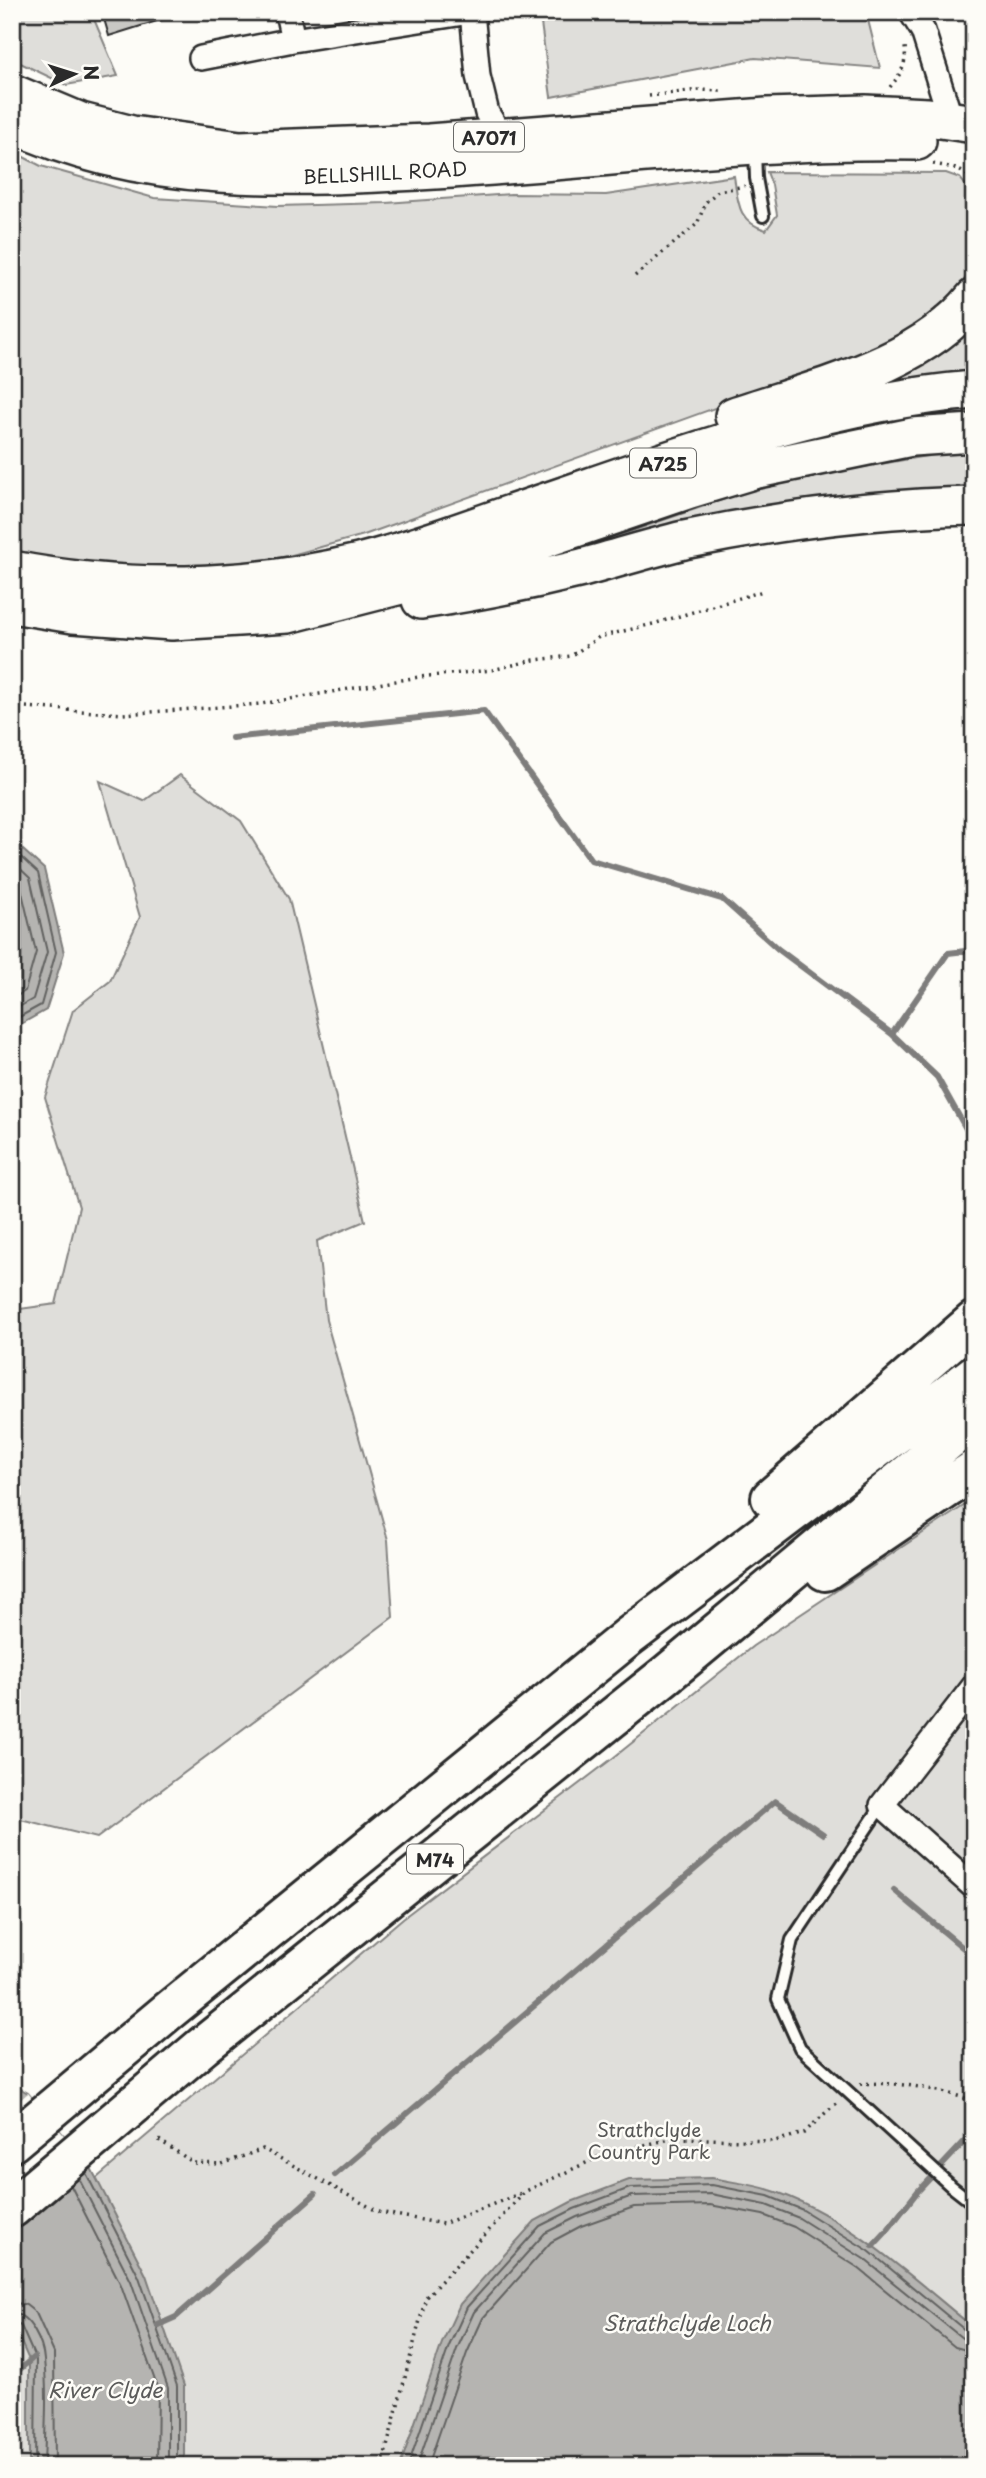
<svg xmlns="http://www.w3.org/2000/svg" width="986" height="2478" font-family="'Playpen Sans',sans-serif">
  <rect width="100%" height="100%" fill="#fdfcf7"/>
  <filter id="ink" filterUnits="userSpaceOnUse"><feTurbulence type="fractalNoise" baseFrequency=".0143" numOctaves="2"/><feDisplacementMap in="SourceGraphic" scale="14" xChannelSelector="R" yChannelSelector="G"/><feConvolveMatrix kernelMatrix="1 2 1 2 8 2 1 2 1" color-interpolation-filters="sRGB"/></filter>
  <g filter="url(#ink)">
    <path fill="#dfdeda" stroke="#858482" stroke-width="2" d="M12,12h79l27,64 -52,9 -54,-26z
      M612,12h254l14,56 -125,-10 -204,39 -10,-74z
      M12,151l29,15 113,32 124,8 108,-3 125,-9 95,1 128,-19c4,25 3,46 32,54l11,-15 -5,-30 -5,-13 179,1 14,5 14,17v70l-16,24 -61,53 -533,193 -108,30 -122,4 -122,-13z
      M974,326v49l-96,11 36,-18 53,-34z
      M949,452l25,1v38l-267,28 -134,32 175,-60 104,-22z
      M180,775l61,46 48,78 76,322 -48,20 9,79 62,220 5,77 -296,221 -85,-21v-507l44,-6 23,-97 -34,-110 28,-87 37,-29 30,-64 -40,-136 44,20z
      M974,1499v967h-962v-216l391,-332 210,-160 140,-112z"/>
    <path fill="#b5b4b1" stroke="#7e7d7b" stroke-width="2" d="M12,840l32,29 20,84 -18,57 -34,19z
      M12,2084l16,9 62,73 56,109 38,111v80h-155v-106l-17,-38z
      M712,2178c19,4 40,6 58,12 72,21 146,91 204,138v138h-574l42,-123 18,-39 75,-83 36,-19 58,-22z"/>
    <path fill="#fdfcf7" d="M28,2093l62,73 -78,67v-126z"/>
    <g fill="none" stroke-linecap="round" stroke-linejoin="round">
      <path stroke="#626261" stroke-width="2" d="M12,849l26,24 18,79 -15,53 -29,16
        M12,861l18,17 17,74 -14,47 -21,12
        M12,876l8,8 16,68 -11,39 -13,8
        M86,2173l53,104 38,109v80
        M79,2179l52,102 37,107v78
        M71,2186l50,99 37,104 -1,77
        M12,2302l14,3 10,8 18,40 1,113
        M12,2313c18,1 31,31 32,47 4,34 1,71 0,106
        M12,2322l9,4 15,34 -1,106
        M408,2466l41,-120 18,-39 73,-81 34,-17 56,-21 82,-3 56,11 35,14 66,41 97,80 8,2
        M417,2466l40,-117 17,-37 71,-79 32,-16 55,-21 79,-2 55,11 33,13 65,41 98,79 12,4
        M428,2466l39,-113 16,-35 68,-76 30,-16 53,-19 76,-2 53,10 31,12 63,40 98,80 19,5"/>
      <path stroke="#7e7d7b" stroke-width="6" d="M232,738l252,-27 107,149 131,39 56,50 114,85 45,43 37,66
        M892,1034l56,-81 26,-3
        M894,1890l80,67
        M335,2175l440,-374 48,33
        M873,2246l13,-14 32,-41 47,-50 9,5
        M158,2325l18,-8 139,-123
        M12,2376l22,-19"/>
    </g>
    <path fill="#c9c8c4" stroke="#2b2b2b" stroke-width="2" d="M102,12h70l1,4 -64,20z"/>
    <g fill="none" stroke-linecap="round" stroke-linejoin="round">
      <g stroke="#2b2b2b" stroke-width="16">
        <path id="service" d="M755,150l1,28 7,38
          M882,1805l-90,135 -14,59 22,49 151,138 23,18"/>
      </g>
      <g stroke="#2b2b2b" stroke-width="28">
        <path id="minor" d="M287,12l6,28
          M472,12l6,64 9,37 14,23
          M911,12l12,19 28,89
          M201,58l92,-18 177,-28
          M974,1686l-92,119 92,82"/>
      </g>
      <g stroke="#2b2b2b" stroke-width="42">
        <path id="trunk" d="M12,93l69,29 51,13 108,15 189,-7 338,-26 98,-3 63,3 46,7
          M12,123c131,63 282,55 423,47 161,-10 321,-32 482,-29
          M734,416c79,-27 185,-49 240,-118
          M12,570c113,22 235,20 347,-7 50,-13 98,-30 146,-47 153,-51 307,-113 469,-126
          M421,600c54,-8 108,-19 161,-32 34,-9 68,-20 102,-28 96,-20 192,-32 290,-34
          M12,604l61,10 99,7 116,-7 144,-37 258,-88 63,-19 159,-33 62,-4"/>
      </g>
      <g stroke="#2b2b2b" stroke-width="44">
        <path id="motorway" d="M771,1498l203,-177
          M825,1571l149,-101
          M12,2142l154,-129 461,-375 347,-263
          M12,2208l191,-162 464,-372 307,-255"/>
      </g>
      <path stroke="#2b2b2b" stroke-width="3.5" stroke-dasharray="2 5" stroke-linecap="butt" d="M955,12l7,2 12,8
        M890,87c11,-13 17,-23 15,-40
        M649,96l50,-6 22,1
        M933,164c16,3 31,4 41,19
        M635,276l62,-52 9,-22 12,-11 27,-5
        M12,706l111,8 138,-10 158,-27 73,-7 42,-10 37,-4 28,-19 54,-13 110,-33
        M860,2084c39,-3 77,5 114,17
        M159,2140l35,23 28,1 41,-15 116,63 64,12 81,-32
        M382,2466l44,-169 100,-106 79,-37 70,-16 100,3 29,-8 34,-32"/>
      <use href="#service" stroke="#fdfcf7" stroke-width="10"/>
      <use href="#minor" stroke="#fdfcf7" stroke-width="23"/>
      <use href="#trunk" stroke="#fdfcf7" stroke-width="37"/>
      <use href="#motorway" stroke="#fdfcf7" stroke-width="38"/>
    </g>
  </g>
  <g text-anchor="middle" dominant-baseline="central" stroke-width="5" stroke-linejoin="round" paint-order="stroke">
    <g fill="#fdfcf7" stroke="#6a6a68" stroke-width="2">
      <rect x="454" y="122.5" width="70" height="29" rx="5"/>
      <rect x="630" y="448.5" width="66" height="29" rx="5"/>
      <rect x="407" y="1844.5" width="56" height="29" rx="5"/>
    </g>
    <g font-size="18" font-weight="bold" fill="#2b2b2b">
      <text x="489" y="137">A7071</text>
      <text x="663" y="463">A725</text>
      <text x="435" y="1859">M74</text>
    </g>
    <g font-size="19" fill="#2b2b2b" stroke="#fdfcf7">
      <text transform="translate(385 172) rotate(-3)">BELLSHILL ROAD</text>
    </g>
    <g font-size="19" fill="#585857" stroke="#fdfcf7">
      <text x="649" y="2129">Strathclyde<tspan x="649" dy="22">Country Park</tspan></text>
    </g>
    <g font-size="21" font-style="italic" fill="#5b5b5a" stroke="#fdfcf7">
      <text x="687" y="2322">Strathclyde Loch</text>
      <text x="105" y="2389">River Clyde</text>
    </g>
  </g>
  <rect width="986" height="2478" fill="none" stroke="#fdfcf7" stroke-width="42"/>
  <rect x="21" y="21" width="944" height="2436" fill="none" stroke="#2b2b2b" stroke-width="2.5" filter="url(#ink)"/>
  <g transform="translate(74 74) rotate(86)" stroke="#fdfcf7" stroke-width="5" paint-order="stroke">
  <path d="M0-5L12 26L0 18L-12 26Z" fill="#2b2b2b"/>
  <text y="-10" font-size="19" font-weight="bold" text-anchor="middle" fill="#2b2b2b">N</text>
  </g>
</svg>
